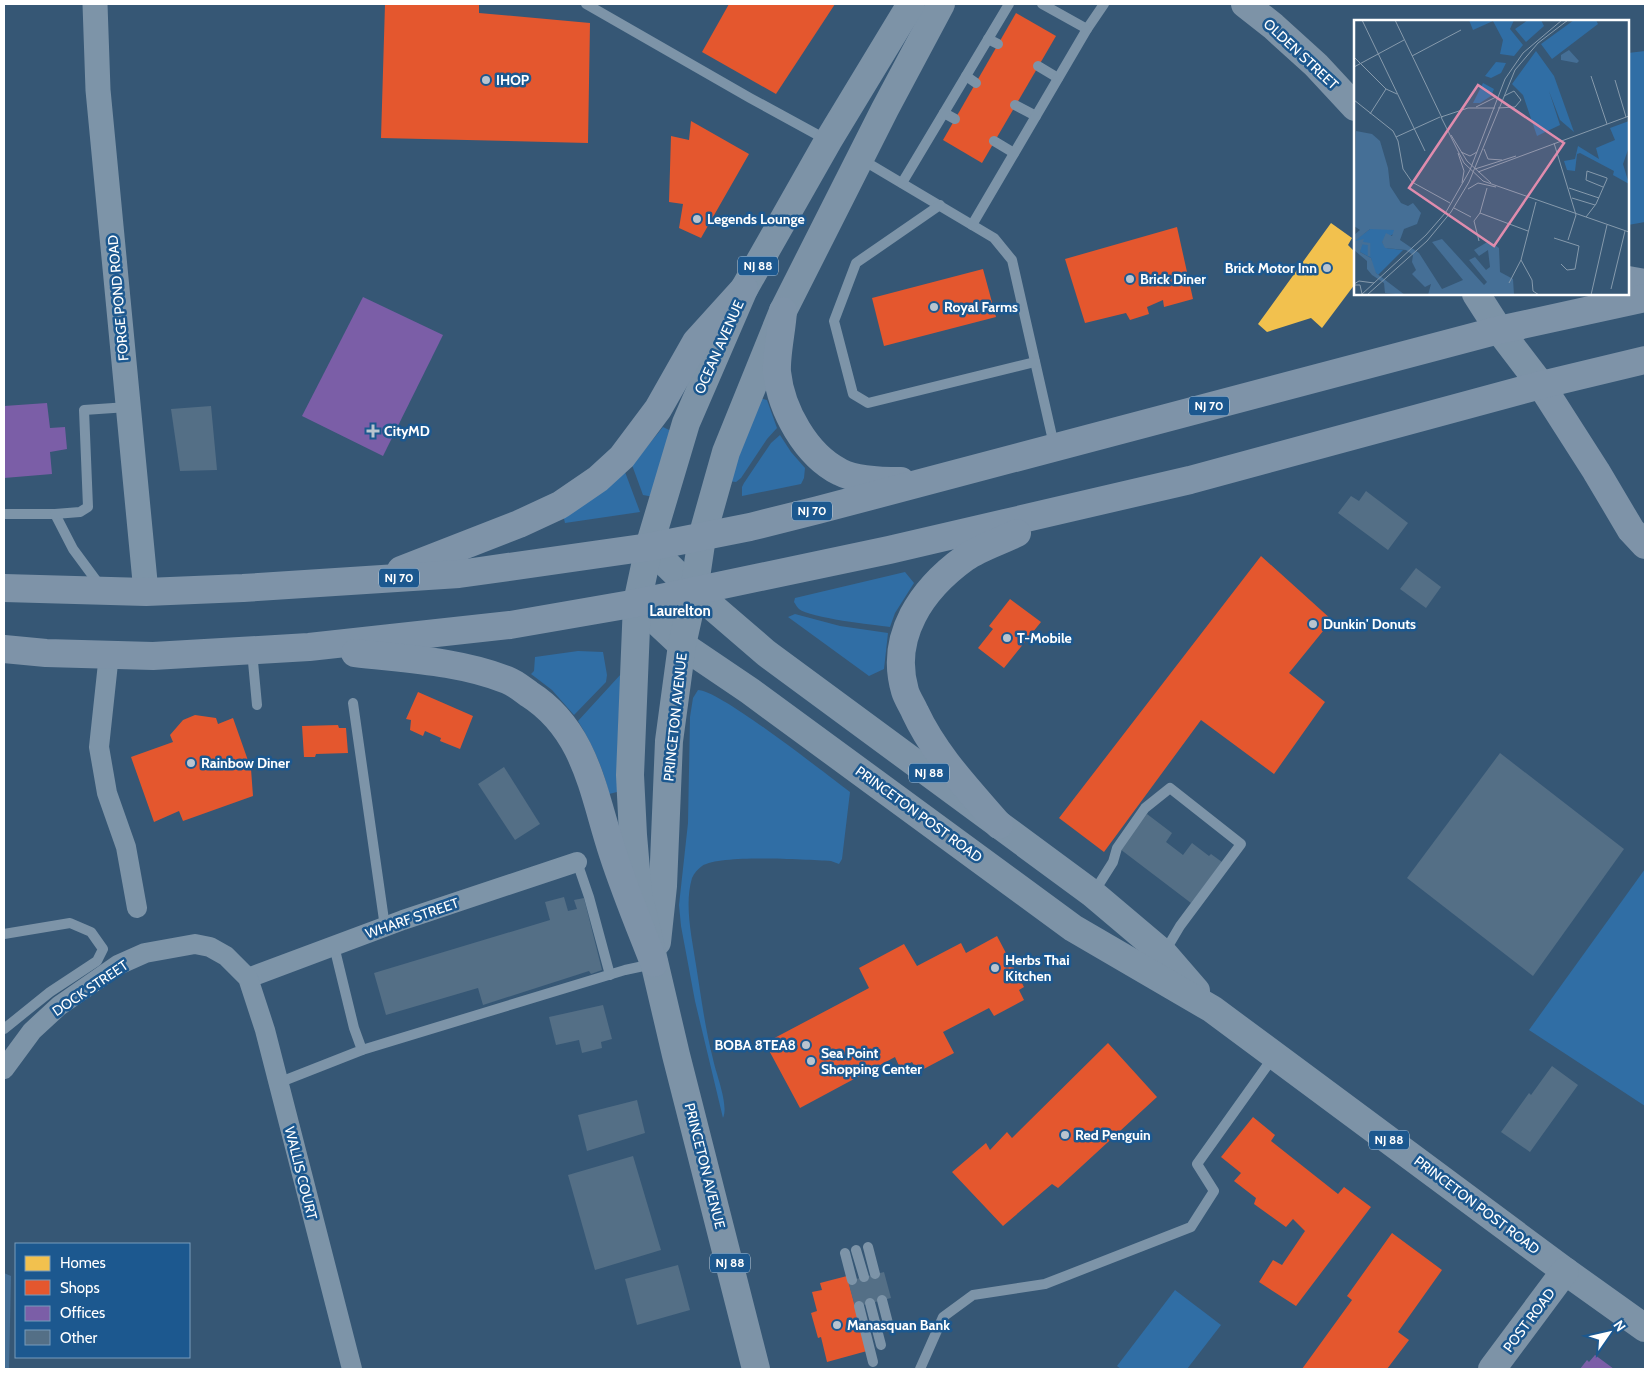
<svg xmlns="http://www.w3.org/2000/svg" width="1649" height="1373" font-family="Cabin,sans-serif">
<rect width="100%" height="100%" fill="#365775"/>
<g fill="#306ea5">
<path d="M1645,51V222L1628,225V53Z"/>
<path d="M755,397L767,400L777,428L767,439L741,478L736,482L728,481Z"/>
<path d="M663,427L671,431L654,497L643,495L632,465Z"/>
<path d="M780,435L791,452L805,468L804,478L801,484L742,496V487L744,483L771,443Z"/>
<path d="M625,472L640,512L565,523L563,514Z"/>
<path d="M905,572L914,583L895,613L890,627C874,625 810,618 799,609C797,607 796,605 794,602L795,598Z"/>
<path d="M795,614L840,626L888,633L884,669L869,676L788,617Z"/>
<path d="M578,651L603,652L607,675L606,682L574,715L552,690L531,674L534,671L535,657Z"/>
<path d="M621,674L618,735L617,792L609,794C603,767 592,744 578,721Z"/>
<path d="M698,690C720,690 827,775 850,792L842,859L839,864L831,861C804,860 722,854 702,866C698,869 694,873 692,878C684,905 692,938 696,965C701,996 705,1028 713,1059C716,1074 729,1105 723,1118L695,1001L681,926L679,905L688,823L690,717L693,698Z"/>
<path d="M1645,869V1106L1529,1030Z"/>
<path d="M1175,1290L1221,1325L1187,1369H1121L1117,1366Z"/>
</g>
<path fill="#456f96" d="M4,1273L11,1276L9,1369H4Z"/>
<path fill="#f2c14e" d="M1331,223L1352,238L1348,245L1355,252V284L1322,328L1311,318L1267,332L1258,324Z"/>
<g fill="#e4572e">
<path d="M385,4H479V13L590,23L588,143L381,138Z"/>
<path d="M729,4H835L776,94L702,52Z"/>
<path d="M1016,13L1056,36L982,163L943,140Z"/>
<path d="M691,121L749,154L701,238L679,228L683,204L669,202L671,136L689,140Z"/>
<path d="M1177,227L1193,299L1164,307L1163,300L1147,307L1149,314L1130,320L1126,313L1085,323L1065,259Z"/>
<path d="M983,269L996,317L884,346L872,298Z"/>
<path d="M1261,556L1332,620L1289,673L1325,702L1274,774L1201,720L1104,852L1059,818Z"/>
<path d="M1010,599L1041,622L1004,668L978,648L993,629L989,626Z"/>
<path d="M418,692L473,716L460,749L440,741L441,738L425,731L423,736L410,730L411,720L406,719Z"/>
<path d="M195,715L216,718L218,724L233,718L251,769L253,796L183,821L179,811L154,822L131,757L173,742L170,735L183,720Z"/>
<path d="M338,725L339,728H346L348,753L316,754L315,757H304L302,726Z"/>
<path d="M997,936L1024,987L1019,990L1024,1000L994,1016L989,1008L943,1032L954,1053L918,1072L912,1062L900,1068L895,1057L800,1108L765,1043L869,988L859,968L904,944L917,966L961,943L966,953Z"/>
<path d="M1108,1043L1157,1097L1058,1188L1052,1184L1003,1226L952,1172L986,1143L990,1150L1007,1132L1012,1138Z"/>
<path d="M1253,1117L1275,1135L1271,1141L1338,1194L1344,1187L1371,1207L1296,1306L1259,1282L1273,1260L1282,1265L1305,1231L1293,1219L1286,1227L1254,1204L1256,1198L1234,1181L1241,1173L1221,1157Z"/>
<path d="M1392,1233L1442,1270L1398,1332L1409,1340L1387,1369H1302L1352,1300L1347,1296Z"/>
<path d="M847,1276L867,1351L827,1362L821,1337L818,1338L811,1313L817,1311L812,1292L822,1290L820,1283Z"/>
</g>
<g fill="#7b5ea7">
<path d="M363,297L443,335L383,456L302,416Z"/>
<path d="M47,403L50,428L65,427L67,449L50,452L52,474L4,478V406Z"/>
<path d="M1595,1355L1614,1369H1580L1587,1360L1589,1362Z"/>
</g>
<g fill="#546f86">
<path d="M211,406L217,470L180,471L171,409Z"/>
<path d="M1366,491L1408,523L1388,550L1338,513L1351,496L1359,501Z"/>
<path d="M1416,568L1441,587L1426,608L1400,589Z"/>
<path d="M1500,753L1624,849L1533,976L1407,878Z"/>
<path d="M504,767L540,824L515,840L478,784Z"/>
<path d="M1147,814L1172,833L1166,842L1183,855L1192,843L1209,856L1211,854L1222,862L1191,903L1120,849Z"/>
<path d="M564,897L568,911L577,909L574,900L584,898L602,970L591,974L589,971L483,1005L478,988L386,1015L374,973L550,920L545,902Z"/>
<path d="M603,1005L612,1039L601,1042L602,1048L582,1053L579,1040L556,1045L549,1017Z"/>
<path d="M1552,1066L1578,1085L1530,1152L1501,1132L1529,1093L1531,1095Z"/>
<path d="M637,1100L645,1133L587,1151L578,1115Z"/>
<path d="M633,1156L661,1250L595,1270L568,1175Z"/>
<path d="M678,1265L690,1310L637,1325L625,1279Z"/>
<path d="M884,1272L891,1298L855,1307L848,1281Z"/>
</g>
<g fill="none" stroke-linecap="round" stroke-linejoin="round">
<g stroke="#7d94a8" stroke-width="10">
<path d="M586,4L750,98L827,140"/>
<path d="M1042,4L1087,29L1104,4"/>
<path d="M988,39L998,44"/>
<path d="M1038,66L1058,78"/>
<path d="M966,76L976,83"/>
<path d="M1015,105L1036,116"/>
<path d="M944,113L955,119"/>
<path d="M994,141L1014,153"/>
<path d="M861,159L994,238L1012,260L1054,445"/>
<path d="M902,183L1009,4"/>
<path d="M940,205L856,263L834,321L853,394L868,403L1035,362"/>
<path d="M972,225L1087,29"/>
<path d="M4,514H55L73,549L101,587"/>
<path d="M55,514L80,512L88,507L84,410L128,407"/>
<path d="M252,651L257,705"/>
<path d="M353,703L385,927"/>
<path d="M577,862L589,897L610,975"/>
<path d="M1094,892L1113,862L1117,848L1145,808L1170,788L1241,844L1180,926L1164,953"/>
<path d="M4,934L70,923L91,932L103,949L97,961L50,992L4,1029"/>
<path d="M362,1050L625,970L653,964"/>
<path d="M278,1083L362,1050L354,1028L334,946"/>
<path d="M868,1247L875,1274"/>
<path d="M856,1250L864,1277"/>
<path d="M845,1253L852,1280"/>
<path d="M882,1300L889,1327"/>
<path d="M870,1303L881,1345"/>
<path d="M859,1306L873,1362"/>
<path d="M920,1369L943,1317L973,1295L1045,1284L1191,1227L1214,1191L1197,1164L1274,1056"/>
</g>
<g stroke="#7d94a8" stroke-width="20">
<path d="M109,654L99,747L107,793L126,847L137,908"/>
<path d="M248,978L403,920L577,862"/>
<path d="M4,1069L32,1031L59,1006L118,965L145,953L195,944L210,947L226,956L248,978L265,1030L352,1369"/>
</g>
<path stroke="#7d94a8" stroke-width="25" d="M95,4L98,90L146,592"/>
<g stroke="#7d93a7" stroke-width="28">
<path d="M1245,4L1273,26L1316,65L1355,107"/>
<path d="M1476,294L1499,330L1541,385"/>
<path d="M649,547L694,591L766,653L1093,894L1164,954L1196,991"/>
<path d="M637,603L682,645L750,691L1073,928L1212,1009L1565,1271L1645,1328"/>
<path d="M657,942L663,886L669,741L682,645L694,591L702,537L726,452L783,311L885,109L941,4"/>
<path d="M756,1369L676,1055L638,893L633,835L630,775L637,603L649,547L686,423L744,289L828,141L911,4"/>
<path d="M1492,1369L1565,1271"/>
</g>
<g stroke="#7e93a8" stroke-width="28">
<path d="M1628,280L1645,283"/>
<path d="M783,311C782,329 776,355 777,372C781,410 806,455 840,472C855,480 885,481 901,481"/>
<path d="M1541,385L1596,471L1631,530L1645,545"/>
<path d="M401,570L519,524L560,505L598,479L622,457L658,409L696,342L744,289"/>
<path d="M4,588L146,592L243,588L459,574L649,547L750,527L818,510L1499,330L1645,298"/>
<path d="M4,649L46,653L153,656L309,647L510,625L637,603L889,550L1190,480L1541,385L1645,360"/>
<path d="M355,653C405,659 459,661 507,680C515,683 522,689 529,694C587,731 593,794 613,854C625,891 640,927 654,963"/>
<path d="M999,825C968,789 935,755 915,712C912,705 907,698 905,691C889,636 922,589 965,558C979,548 1001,541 1017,533"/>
</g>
</g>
<g fill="#b9c4cf" stroke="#1c588f" stroke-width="2">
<circle cx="486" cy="80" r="5"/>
<circle cx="697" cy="219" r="5"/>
<circle cx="1327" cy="268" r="5"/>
<circle cx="1130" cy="279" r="5"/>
<circle cx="934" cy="307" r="5"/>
<path d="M370.5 423.5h5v5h5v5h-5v5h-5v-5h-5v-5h5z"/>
<circle cx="1313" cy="624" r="5"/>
<circle cx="1007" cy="638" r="5"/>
<circle cx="191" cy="763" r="5"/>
<circle cx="995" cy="968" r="5"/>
<circle cx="806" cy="1045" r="5"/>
<circle cx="811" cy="1061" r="5"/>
<circle cx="1065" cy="1135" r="5"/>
<circle cx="837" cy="1325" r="5"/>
</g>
<g text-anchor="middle" stroke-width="5" stroke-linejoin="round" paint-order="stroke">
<g fill="#1c588f" stroke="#bbcddd" stroke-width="1">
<rect x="738" y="256.5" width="40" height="19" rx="4"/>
<rect x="1189" y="396.5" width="40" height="19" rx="4"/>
<rect x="792" y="501.5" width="40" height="19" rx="4"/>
<rect x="379" y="568.5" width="40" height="19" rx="4"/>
<rect x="909" y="763.5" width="40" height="19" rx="4"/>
<rect x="1369" y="1130.5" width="40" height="19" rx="4"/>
<rect x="710" y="1253.5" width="40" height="19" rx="4"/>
</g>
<g font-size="12" font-weight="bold" fill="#fff">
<text x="758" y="270">NJ 88</text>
<text x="1209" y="410">NJ 70</text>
<text x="812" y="515">NJ 70</text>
<text x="399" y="582">NJ 70</text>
<text x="929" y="777">NJ 88</text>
<text x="1389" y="1144">NJ 88</text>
<text x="730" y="1267">NJ 88</text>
</g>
<g font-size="14" fill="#fff" stroke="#1c588f">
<text transform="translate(1301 54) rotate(43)" y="5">OLDEN STREET</text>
<text transform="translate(118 298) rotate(-95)" y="5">FORGE POND ROAD</text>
<text transform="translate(719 347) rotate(-66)" y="5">OCEAN AVENUE</text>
<text transform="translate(675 717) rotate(-84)" y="5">PRINCETON AVENUE</text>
<text transform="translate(919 814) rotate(36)" y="5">PRINCETON POST ROAD</text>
<text transform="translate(412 918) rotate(-19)" y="5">WHARF STREET</text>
<text transform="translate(90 988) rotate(-34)" y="5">DOCK STREET</text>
<text transform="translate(705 1166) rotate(76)" y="5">PRINCETON AVENUE</text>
<text transform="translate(301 1173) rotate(76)" y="5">WALLIS COURT</text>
<text transform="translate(1477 1205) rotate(37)" y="5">PRINCETON POST ROAD</text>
<text transform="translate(1529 1320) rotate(-53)" y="5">POST ROAD</text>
</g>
<g font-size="14" font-weight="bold" fill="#fff" stroke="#1c588f" text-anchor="start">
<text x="496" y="85">IHOP</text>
<text x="707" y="224">Legends Lounge</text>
<text x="1317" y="273" text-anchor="end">Brick Motor Inn</text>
<text x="1140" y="284">Brick Diner</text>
<text x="944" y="312">Royal Farms</text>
<text x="384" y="436">CityMD</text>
<text x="1323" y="629">Dunkin' Donuts</text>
<text x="1017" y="643">T-Mobile</text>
<text x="201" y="768">Rainbow Diner</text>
<text x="1005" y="965">Herbs Thai<tspan x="1005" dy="16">Kitchen</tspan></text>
<text x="796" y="1050" text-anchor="end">BOBA 8TEA8</text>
<text x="821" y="1058">Sea Point<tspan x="821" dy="16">Shopping Center</tspan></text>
<text x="1075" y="1140">Red Penguin</text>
<text x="847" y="1330">Manasquan Bank</text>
</g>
<g font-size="15" font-weight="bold" fill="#fff" stroke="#1c588f">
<text x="680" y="616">Laurelton</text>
</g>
</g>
<g transform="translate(1354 20)">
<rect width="275" height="275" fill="#365775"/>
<path d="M115,0H160L156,9L169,25L160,36L146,34L149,20L139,1L119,10ZM174,0H187L190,6L172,22L161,9ZM220,0H242L244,4L198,39L187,24ZM182,31L200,56L220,112L206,100L195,71L206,105L183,116L169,75L158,64ZM142,42L152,43L147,53L137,58L131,56ZM129,63L140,69L137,76L126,83H119ZM275,101V127L269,144L275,164L259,155L260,151L226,133L223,134L221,151L213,150L210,141L221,139L224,126L245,139L242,128L261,120L256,108ZM16,209H40L42,212L28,222L32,228L49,230L24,255L19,250L17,238L6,232L7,222L0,221Z" fill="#306ea5"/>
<path d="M215,30L225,41L223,43L207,40V35ZM2,111L18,114L26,121L34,148L36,166L47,183L54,186L59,183L67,193L63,204L50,209L46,220L65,233L88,269L109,260L78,222L88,219L130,265L133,262L115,240L121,237L132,250L136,247L134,230L125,236L120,230L135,221L145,228L146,252L159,259L160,275H74L77,264L71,267L58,254L62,250L58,242L59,235L52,230L31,228L28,222L32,213L38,216L40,210L16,209L1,221L10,219L6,232L17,238L22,253L51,275L31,273L30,263L18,255L13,249V241L0,230V215L6,210L0,206Z" fill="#456f96"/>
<path fill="none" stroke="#456f96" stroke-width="2.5" d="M8,223L15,224V236"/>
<path fill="none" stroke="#869aac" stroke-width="1" d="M8,0L71,131M41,0L88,98M58,36L107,10M0,37L32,69L43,74M0,47L50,20M237,56L253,104M261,60L272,97M0,80L39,111L44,121L49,149L58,162L96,183M122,87L142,77M144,88L161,87L167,80L160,71L150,76M16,94L32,69M87,97L110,143L129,161L275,212M87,97L114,88H141M97,115L113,141L137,163M42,117L86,97M200,123L222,195M130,129L134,139L148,140M107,132L116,136L123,132M104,133L110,151L108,163M121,149L162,136M124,152L275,96M215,168L245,178M114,169L124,163L142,167M218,178L241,185M182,182L167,240L178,260L179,271L185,275M100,188L117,197M126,193L174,211M126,193L133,168M232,197L242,184L253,159V158L233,151L232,160L249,167M200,218L225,226L221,249L213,250L207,244M214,220L222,195M125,221L120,201L126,193M155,263L167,240M0,264L5,261L20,263M0,265H6L8,274M257,269L271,211M7,275L72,215L92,192L116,150L151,59L169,33L208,0M13,275L73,221L97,192L115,162L161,50L184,23L214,0M237,275L253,205"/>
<path fill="#e08cad" fill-opacity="0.15" stroke="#e08cad" stroke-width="2.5" d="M124,65L210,123L140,226L55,168Z"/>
<rect width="275" height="275" fill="none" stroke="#fff" stroke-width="2.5"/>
</g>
<rect width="1649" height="1373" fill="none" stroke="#ffffff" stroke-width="10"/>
<rect x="15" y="1243" width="175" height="115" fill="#1c588f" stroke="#779bbc"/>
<rect x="25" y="1256" width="25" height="15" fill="#f2c14e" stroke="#779bbc"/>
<text x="60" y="1268" font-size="15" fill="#ffffff">Homes</text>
<rect x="25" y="1280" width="25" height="15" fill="#e4572e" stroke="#779bbc"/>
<text x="60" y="1293" font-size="15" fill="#ffffff">Shops</text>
<rect x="25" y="1306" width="25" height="15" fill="#7b5ea7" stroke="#779bbc"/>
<text x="60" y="1318" font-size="15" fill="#ffffff">Offices</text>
<rect x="25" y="1330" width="25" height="15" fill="#546f86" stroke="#779bbc"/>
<text x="60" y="1343" font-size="15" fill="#ffffff">Other</text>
<g transform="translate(1609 1333) rotate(56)" stroke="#1c588f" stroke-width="4" paint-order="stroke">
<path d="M0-4L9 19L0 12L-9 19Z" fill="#ffffff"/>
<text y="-8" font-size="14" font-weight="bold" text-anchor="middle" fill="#ffffff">N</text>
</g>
</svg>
